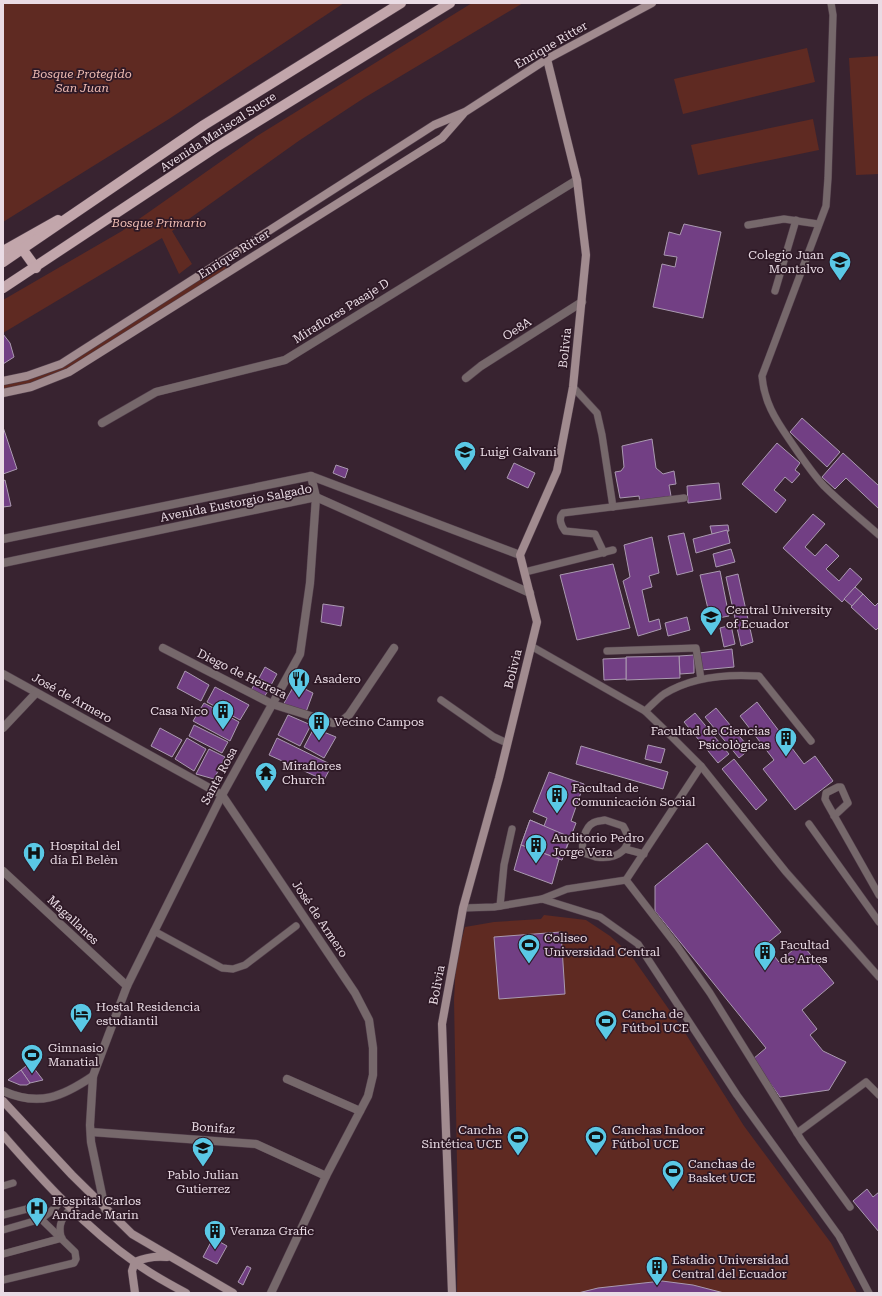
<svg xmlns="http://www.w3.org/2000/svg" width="882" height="1296" font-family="'Roboto Serif',serif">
<rect width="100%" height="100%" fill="#382330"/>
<g fill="#5f2a22">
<path d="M3,3H344L169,119L3,222Z"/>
<path d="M472,3H523L364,98L300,140L172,231L192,264L179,274L162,238L3,333V300L122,231L257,136Z"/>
<path d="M807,48L815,82L683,114L674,79Z"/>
<path d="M879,56V174L856,175L849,58Z"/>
<path d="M813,119L819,150L698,175L691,145Z"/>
<path d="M222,258L228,270L68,370L28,385L3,390V383L62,366Z"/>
<path d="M544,915L586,920L610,936L630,954L682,1028L744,1126L831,1243L857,1293H457L458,1217L454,1000L456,961L465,927L494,922L541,919Z"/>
</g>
<g fill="#723f84" stroke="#aa99b0">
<path d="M684,224L721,232L703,318L653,307L662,264L675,267L677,257L664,255L669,232L680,235Z"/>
<path d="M3,334L10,343L14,357L3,364Z"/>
<path d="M802,418L840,452L827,467L790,432Z"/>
<path d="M3,427L17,469L3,474Z"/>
<path d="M652,439L656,468L663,474L674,471L676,484L669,485L671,496L640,503L639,496L620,498L615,472L621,471L624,467L622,446Z"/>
<path d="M777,443L800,463L795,470L800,474L792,483L785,477L774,490L786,500L776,513L742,484Z"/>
<path d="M843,453L879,486V509L846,478L835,489L822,477Z"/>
<path d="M514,463L535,473L528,488L507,478Z"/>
<path d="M336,465L348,469L345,478L333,473Z"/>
<path d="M5,480L11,506L3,507V481Z"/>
<path d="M719,483L721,499L688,503L687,486Z"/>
<path d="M813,514L825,524L805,547L815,556L826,544L839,556L826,569L839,581L850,568L862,579L842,602L783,548Z"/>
<path d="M728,525L729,531L712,534L710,526Z"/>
<path d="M727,530L730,543L696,553L693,539Z"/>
<path d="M684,533L693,571L677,575L668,536Z"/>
<path d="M652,537L659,573L649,576L652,587L642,590L649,622L659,619L661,629L638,636L623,581L630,577L624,545Z"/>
<path d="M731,549L735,562L716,567L713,554Z"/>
<path d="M613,564L630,628L577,640L560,575Z"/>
<path d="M720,571L729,616L713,619L712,612L709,613L700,575Z"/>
<path d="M738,574L753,642L741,646L726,577Z"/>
<path d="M855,587L863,594L852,606L844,599Z"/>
<path d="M863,594L875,606L879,602V627L876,630L851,607Z"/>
<path d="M323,604L344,607L341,626L321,622Z"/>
<path d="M687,617L690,630L668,636L665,623Z"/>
<path d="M731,625L735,644L724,647L720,628Z"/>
<path d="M732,649L734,667L701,670L699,653Z"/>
<path d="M694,655V673L680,674L679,656Z"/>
<path d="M679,656L680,678L626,680V657Z"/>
<path d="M626,658V679L604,680L603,659Z"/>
<path d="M265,667L277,674L271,685L259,678Z"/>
<path d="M185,671L209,685L201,701L177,688Z"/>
<path d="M257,680L270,688L264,697L251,690Z"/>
<path d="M295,684L313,693L306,712L283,705Z"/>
<path d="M215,687L249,705L240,720L207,702Z"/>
<path d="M757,702L804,764L815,756L833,781L795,810L763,769L774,760L740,716Z"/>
<path d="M204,703L239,722L230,741L193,721Z"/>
<path d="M716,708L750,749L739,758L705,717Z"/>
<path d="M695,713L729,754L718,763L684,722Z"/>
<path d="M288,715L311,725L300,746L278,735Z"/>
<path d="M194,725L228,742L222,753L189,736Z"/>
<path d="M160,728L182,740L172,757L151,746Z"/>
<path d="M314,728L336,737L324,758L304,747Z"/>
<path d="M187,738L206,749L194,771L175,759Z"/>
<path d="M277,738L332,765L324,780L269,755Z"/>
<path d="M648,745L665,749L661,763L645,759Z"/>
<path d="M581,746L668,772L663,789L576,764Z"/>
<path d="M209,749L225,757L214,779L196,774Z"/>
<path d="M734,759L767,800L756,810L722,769Z"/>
<path d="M549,772L584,784L571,821L576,823L562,860L521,845L530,820L544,826L547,818L533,812Z"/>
<path d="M530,820L570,837L562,860L521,845Z"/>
<path d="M707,843L781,932L765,945L779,962L801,943L834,983L802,1010L817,1029L810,1035L823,1051L846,1062L829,1090L780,1097L753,1059L766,1048L655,911V886Z"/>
<path d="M521,845L559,859L552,884L514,870Z"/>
<path d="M561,932L565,994L499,999L494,937Z"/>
<path d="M30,1063L43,1080L30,1083L21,1070Z"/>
<path d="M21,1070L30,1083L27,1085H20L8,1080Z"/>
<path d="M867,1189L873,1197L879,1192V1232L853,1201Z"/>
<path d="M213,1238L227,1246L217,1264L203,1257Z"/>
<path d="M247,1266L251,1268L243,1285L238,1282Z"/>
<path d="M662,1281L693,1285L724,1293H578L598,1288Z"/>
</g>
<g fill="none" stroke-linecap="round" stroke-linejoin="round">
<g stroke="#54404d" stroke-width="8">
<g id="lane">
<path d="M831,3L833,15L828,178L826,206L762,376C764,401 775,419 789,439C800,455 811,472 824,486C841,503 861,519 879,535"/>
<path d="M748,225L784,219L818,224"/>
<path d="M775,291L796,220"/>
<path d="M573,387L597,413L602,435L613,507"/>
<path d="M604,553L595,534L565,531C561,526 558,518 563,513L684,498"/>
<path d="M525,572L613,550"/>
<path d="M531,646L645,711L671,736L701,766L786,872L879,977"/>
<path d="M607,651L696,648L701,679"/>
<path d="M441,700L494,737L507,743"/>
<path d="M645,711C651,706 657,699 664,694C691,677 728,674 759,676L811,741"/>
<path d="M834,816L848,803L841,787H838L826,793L825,799L827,803L879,895"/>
<path d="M605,820L623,826C637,848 617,860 596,857C592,856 588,854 584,853C580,845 585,827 593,823C596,821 601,821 605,820Z"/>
<path d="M809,824L879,922"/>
<path d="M625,849L644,854"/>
<path d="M626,880L677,946L710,993L802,1141L850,1207"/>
<path d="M542,899L567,889L626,880L701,766"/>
<path d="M500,906L504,865L512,829"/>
<path d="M463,908L494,907L542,899L600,917L638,944L737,1095L839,1236L869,1293"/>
<path d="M154,931L222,968L233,969L245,965L296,926"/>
<path d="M797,1133L866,1082L879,1095"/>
<path d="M3,1186L13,1183"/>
<path d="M3,1215L27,1209L41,1219L55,1208L62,1199"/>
<path d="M3,1230L41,1219L75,1252L76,1259L74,1263L3,1280"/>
<path d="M61,1237C58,1224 62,1218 71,1208"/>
<path d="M3,1254L62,1238"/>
</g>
</g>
<g stroke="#54404d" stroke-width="9">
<g id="street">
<path d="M466,378L481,366L582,302"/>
<path d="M102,423L156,392L285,360L577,180"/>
<path d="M3,539L311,476L520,555"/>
<path d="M3,563L316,497L530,593"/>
<path d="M163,648L272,704L333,723L341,722L349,715L394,648"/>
<path d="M3,674L222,795L355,993L369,1020L373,1048V1075L368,1096L326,1176L271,1293"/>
<path d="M3,728L36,693"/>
<path d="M3,871L127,986"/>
<path d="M287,1079L360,1111"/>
<path d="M3,1091C39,1107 62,1097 93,1076"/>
<path d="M91,1132L256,1144L326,1176"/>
<path d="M105,1209L91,1142L90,1125L93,1076L127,986L222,795L300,654L310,583L316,497L311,476"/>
</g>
</g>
<g stroke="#54404d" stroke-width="9">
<g id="secondary">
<path d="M3,381L27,376L61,364L434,125L465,112L547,59L652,3"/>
<path d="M3,393L31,387L69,372L442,138L463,114"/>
<path d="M3,1101L72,1175L132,1234L233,1293"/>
<path d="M3,1135C43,1181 86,1228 136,1263C152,1275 169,1284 186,1293"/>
<path d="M135,1293L132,1271L135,1262C146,1257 155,1256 167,1257"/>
<path d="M452,1293L442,1024L463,908L499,778L537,622L520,555L557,471L573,387L586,255L577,180L547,59"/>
</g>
</g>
<g stroke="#54404d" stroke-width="11">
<g id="primary">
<path d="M23,250L36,268"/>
<path d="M3,251L58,220"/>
<path d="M3,262L204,125L401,3"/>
<path d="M3,288L216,147L450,3"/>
</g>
</g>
<use href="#lane" stroke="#76686b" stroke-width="7"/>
<use href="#street" stroke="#76686b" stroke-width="8"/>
<use href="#secondary" stroke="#a18b8f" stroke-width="8"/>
<use href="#primary" stroke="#c2a6ab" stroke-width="10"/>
</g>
<defs>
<g id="school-pin" transform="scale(1.15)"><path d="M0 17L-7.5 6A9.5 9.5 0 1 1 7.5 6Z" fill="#5ac8e5" stroke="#2e1926"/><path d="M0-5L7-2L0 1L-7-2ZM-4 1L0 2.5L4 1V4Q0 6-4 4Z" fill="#111"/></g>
<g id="university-pin" transform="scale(1.15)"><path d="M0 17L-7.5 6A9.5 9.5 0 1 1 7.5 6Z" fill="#5ac8e5" stroke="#2e1926"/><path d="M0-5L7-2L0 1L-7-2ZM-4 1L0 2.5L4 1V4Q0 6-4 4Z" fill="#111"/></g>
<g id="restaurant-pin" transform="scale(1.15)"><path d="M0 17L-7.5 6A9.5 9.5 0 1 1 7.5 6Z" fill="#5ac8e5" stroke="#2e1926"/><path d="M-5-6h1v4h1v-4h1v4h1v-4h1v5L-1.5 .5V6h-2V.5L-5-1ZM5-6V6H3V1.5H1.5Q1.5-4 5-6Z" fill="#111"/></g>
<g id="building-pin" transform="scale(1.15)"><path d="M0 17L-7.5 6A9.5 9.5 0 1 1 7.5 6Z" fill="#5ac8e5" stroke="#2e1926"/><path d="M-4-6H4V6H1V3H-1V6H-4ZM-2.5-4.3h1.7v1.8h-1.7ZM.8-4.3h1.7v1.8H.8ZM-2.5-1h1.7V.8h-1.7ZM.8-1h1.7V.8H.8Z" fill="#111"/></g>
<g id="temple-pin" transform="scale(1.15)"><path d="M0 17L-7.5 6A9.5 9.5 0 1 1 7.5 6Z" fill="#5ac8e5" stroke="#2e1926"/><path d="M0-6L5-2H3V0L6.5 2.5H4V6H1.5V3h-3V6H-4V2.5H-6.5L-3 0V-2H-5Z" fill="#111"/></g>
<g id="hospital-pin" transform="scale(1.15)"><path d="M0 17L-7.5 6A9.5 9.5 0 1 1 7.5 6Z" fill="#5ac8e5" stroke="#2e1926"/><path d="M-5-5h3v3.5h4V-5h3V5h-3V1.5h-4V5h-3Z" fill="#111"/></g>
<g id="stadium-pin" transform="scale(1.15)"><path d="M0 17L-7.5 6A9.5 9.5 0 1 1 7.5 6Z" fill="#5ac8e5" stroke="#2e1926"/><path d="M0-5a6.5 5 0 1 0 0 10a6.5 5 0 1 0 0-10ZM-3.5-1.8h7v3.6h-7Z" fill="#111"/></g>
<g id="hotel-pin" transform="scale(1.15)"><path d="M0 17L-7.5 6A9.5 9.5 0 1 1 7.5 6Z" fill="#5ac8e5" stroke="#2e1926"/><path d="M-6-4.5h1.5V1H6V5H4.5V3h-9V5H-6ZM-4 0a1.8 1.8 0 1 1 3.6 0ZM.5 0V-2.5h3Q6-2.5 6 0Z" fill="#111"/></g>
</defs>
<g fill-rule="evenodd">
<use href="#school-pin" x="840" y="262"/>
<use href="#school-pin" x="465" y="452"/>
<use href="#university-pin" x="711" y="617"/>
<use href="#restaurant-pin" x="299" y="679"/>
<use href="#building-pin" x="223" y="711"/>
<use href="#building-pin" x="319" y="722"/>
<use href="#building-pin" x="786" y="738"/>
<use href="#temple-pin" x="266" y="773"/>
<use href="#building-pin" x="557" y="795"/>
<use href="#building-pin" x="536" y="845"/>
<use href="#hospital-pin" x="34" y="853"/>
<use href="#stadium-pin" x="529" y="945"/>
<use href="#building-pin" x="765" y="952"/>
<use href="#hotel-pin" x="81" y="1014"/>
<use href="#stadium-pin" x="606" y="1021"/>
<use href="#stadium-pin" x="32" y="1055"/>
<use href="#stadium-pin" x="518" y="1137"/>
<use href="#stadium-pin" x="596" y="1137"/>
<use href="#school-pin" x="203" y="1148"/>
<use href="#stadium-pin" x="673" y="1171"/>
<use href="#hospital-pin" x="37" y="1208"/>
<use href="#building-pin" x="215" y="1231"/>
<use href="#building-pin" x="657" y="1267"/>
</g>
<g text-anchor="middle" stroke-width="3.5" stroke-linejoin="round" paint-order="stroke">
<g font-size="12" fill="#e9dbe4" stroke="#2e1926">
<text transform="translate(551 45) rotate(-30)" y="4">Enrique Ritter</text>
<text transform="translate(218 132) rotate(-33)" y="4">Avenida Mariscal Sucre</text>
<text transform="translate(234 254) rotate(-32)" y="4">Enrique Ritter</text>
<text transform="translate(341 311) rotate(-32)" y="4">Miraflores Pasaje D</text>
<text transform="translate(517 329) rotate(-33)" y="4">Oe8A</text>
<text transform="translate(565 348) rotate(-84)" y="4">Bolivia</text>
<text transform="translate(236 503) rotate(-11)" y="4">Avenida Eustorgio Salgado</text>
<text transform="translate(513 669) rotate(-76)" y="4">Bolivia</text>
<text transform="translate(242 674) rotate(26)" y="4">Diego de Herrera</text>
<text transform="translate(72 698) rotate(29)" y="4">José de Armero</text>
<text transform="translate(219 776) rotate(-62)" y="4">Santa Rosa</text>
<text transform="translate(320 919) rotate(56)" y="4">José de Armero</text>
<text transform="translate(73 920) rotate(43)" y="4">Magallanes</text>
<text transform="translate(437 985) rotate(-79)" y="4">Bolivia</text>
<text transform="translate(213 1128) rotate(4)" y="4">Bonifaz</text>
</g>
<g font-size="12" font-style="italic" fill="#eebbb2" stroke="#2e1926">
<text x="82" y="78">Bosque Protegido<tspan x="82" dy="14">San Juan</tspan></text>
<text x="159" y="227">Bosque Primario</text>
</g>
<g font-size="12" fill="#e9dbe4" stroke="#2e1926" text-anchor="start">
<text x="824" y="259" text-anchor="end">Colegio Juan<tspan x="824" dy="14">Montalvo</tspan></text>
<text x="480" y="456">Luigi Galvani</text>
<text x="726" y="614">Central University<tspan x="726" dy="14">of Ecuador</tspan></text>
<text x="314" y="683">Asadero</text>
<text x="208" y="715" text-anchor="end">Casa Nico</text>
<text x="334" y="726">Vecino Campos</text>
<text x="770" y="735" text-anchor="end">Facultad de Ciencias<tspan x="770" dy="14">Psicològicas</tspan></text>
<text x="282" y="770">Miraflores<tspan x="282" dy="14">Church</tspan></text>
<text x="572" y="792">Facultad de<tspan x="572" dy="14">Comunicación Social</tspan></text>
<text x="552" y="842">Auditorio Pedro<tspan x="552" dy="14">Jorge Vera</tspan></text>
<text x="50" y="850">Hospital del<tspan x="50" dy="14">día El Belėn</tspan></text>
<text x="544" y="942">Coliseo<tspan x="544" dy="14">Universidad Central</tspan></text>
<text x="780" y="949">Facultad<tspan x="780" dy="14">de Artes</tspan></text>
<text x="96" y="1011">Hostal Residencia<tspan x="96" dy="14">estudiantil</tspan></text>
<text x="622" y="1018">Cancha de<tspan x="622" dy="14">Fútbol UCE</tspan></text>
<text x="48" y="1052">Gimnasio<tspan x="48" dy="14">Manatial</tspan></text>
<text x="502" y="1134" text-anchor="end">Cancha<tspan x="502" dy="14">Sintética UCE</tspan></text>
<text x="612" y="1134">Canchas Indoor<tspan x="612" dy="14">Fútbol UCE</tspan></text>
<text x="688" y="1168">Canchas de<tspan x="688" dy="14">Basket UCE</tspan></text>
<text x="203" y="1179" text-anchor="middle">Pablo Julian<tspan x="203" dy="14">Gutierrez</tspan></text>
<text x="52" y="1205">Hospital Carlos<tspan x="52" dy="14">Andrade Marin</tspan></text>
<text x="230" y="1235">Veranza Grafic</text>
<text x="672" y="1264">Estadio Universidad<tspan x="672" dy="14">Central del Ecuador</tspan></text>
</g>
</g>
<rect width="882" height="1296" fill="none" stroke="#e9dbe4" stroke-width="8"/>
</svg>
